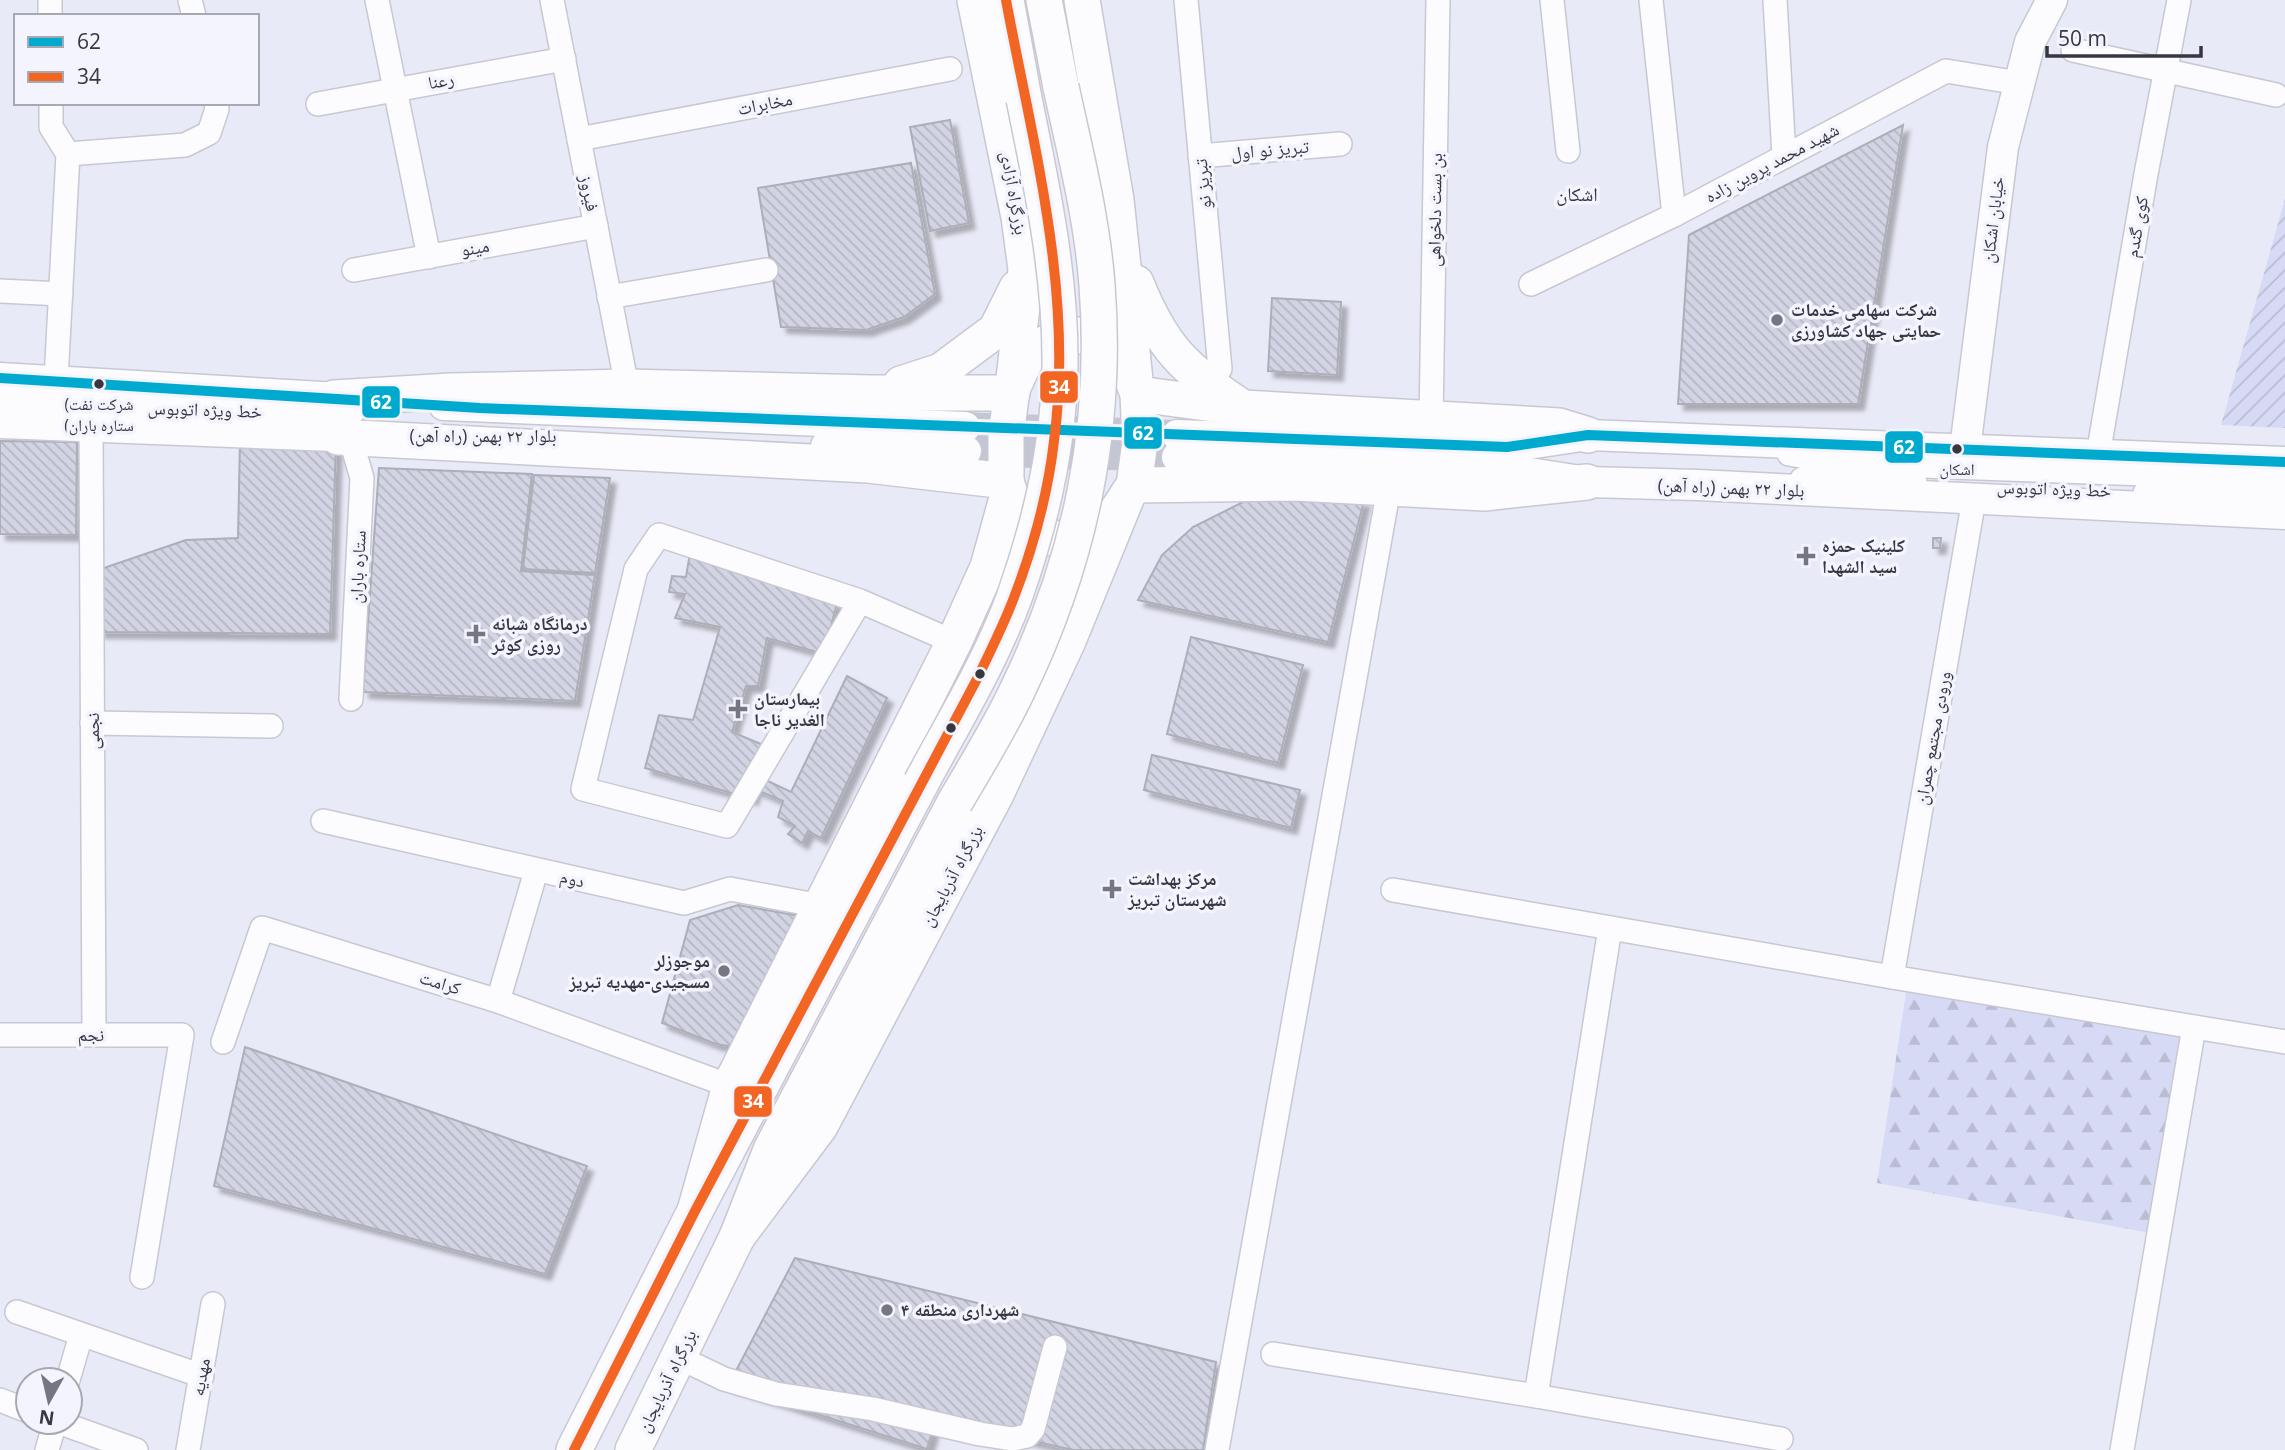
<svg xmlns="http://www.w3.org/2000/svg" width="2285" height="1450" font-family="'Open Sans','Noto Naskh Arabic',sans-serif">
<defs>
<pattern id="forest-firs" width="22" height="20" patternUnits="userSpaceOnUse" patternTransform="scale(1.75)"><rect width="22" height="20" fill="#d7daf4"/><path d="M5 1l3.5 6h-7zM16 11l3.5 6h-7z" fill="#b9bcd2"/></pattern>
<pattern id="garden-furrows" width="10" height="10" patternUnits="userSpaceOnUse" patternTransform="scale(1.75)"><rect width="10" height="10" fill="#d7daf4"/><path d="M-1 1l2-2M0 10L10 0M9 11l2-2" fill="none" stroke="#b9bcd2"/></pattern>
<pattern id="building-back-hatch" width="6" height="6" patternUnits="userSpaceOnUse" patternTransform="scale(1.75)"><rect width="6" height="6" fill="#d2d3e3"/><path d="M-1 5l2 2M0 0l6 6M5-1l2 2" fill="none" stroke="#b5b6c4"/></pattern>
<filter id="shadow"><feDropShadow dx="6" dy="6" stdDeviation="2" flood-color="#0004"/></filter>
</defs>
<rect width="100%" height="100%" fill="#e9eaf7"/>
<path fill="url(#forest-firs)" d="M1908,980L2188,1026L2156,1234L1877,1183Z"/>
<path fill="url(#garden-furrows)" d="M2285,199V428L2221,425Z"/>
<g fill="url(#building-back-hatch)" stroke="#acaeb8" stroke-width="2" filter="url(#shadow)">
<path d="M950,120L969,223L930,231L910,127Z"/>
<path d="M1903,125L1858,404H1678L1689,235Z"/>
<path d="M911,163L935,294L904,317L866,330L781,327L758,188Z"/>
<path d="M1272,298L1341,302L1337,375L1268,371Z"/>
<path d="M240,440L336,442L330,634L99,632L98,570L186,540L238,538Z"/>
<path d="M0,441L77,442L76,535L0,534Z"/>
<path d="M379,468L532,474L521,571L595,575L575,701L363,692Z"/>
<path d="M534,475L610,478L595,573L523,569Z"/>
<path d="M1247,500L1364,501L1328,642L1138,600L1162,555L1193,527Z"/>
<path d="M1933,538H1941L1940,548H1933Z"/>
<path d="M690,553L837,603L824,654L767,638L758,686H746L732,732L763,745L759,777L791,792L847,676L887,698L821,838L808,831L802,843L788,834L795,826L778,817L783,801L755,789L752,799L645,768L659,715L693,720L720,627L675,618L685,594L669,592L672,576L686,577Z"/>
<path d="M1191,637L1303,665L1278,763L1167,734Z"/>
<path d="M1152,755L1300,790L1291,828L1144,790Z"/>
<path d="M738,905L800,916L735,1045L728,1046L716,1044L662,1023L690,920Z"/>
<path d="M245,1047L587,1166L545,1274L214,1186Z"/>
<path d="M795,1258L1216,1362L1203,1450H1073L936,1419L927,1449L728,1386Z"/>
</g>
<g fill="none" stroke-linecap="round" stroke-linejoin="round">
<g stroke="#c5c6d3" stroke-width="30" stroke-dasharray="30 15" stroke-linecap="butt">
<path d="M965,427L1177,435"/>
<path d="M966,451L1177,457"/>
</g>
<g stroke="#c7c8d2" stroke-width="26">
<g id="minor">
<path d="M50,0V16"/>
<path d="M190,0L194,16"/>
<path d="M377,0L429,257"/>
<path d="M552,0L627,387"/>
<path d="M1186,0L1220,369"/>
<path d="M1552,0L1568,151"/>
<path d="M1651,0L1674,215"/>
<path d="M1775,0L1784,156"/>
<path d="M2073,50L2276,95"/>
<path d="M51,103V127L68,154L56,380"/>
<path d="M318,104L564,59"/>
<path d="M579,139L950,69"/>
<path d="M68,154L185,145L209,133L217,109L216,103"/>
<path d="M1200,156L1340,144"/>
<path d="M354,270L596,226"/>
<path d="M1531,284L1674,215L1946,71L2019,83"/>
<path d="M0,291L61,294"/>
<path d="M609,297L766,270"/>
<path d="M0,402L285,413L354,411"/>
<path d="M1431,420L1438,0"/>
<path d="M91,427L94,1035"/>
<path d="M350,437L362,478L351,699"/>
<path d="M1789,454L1839,463L2285,479"/>
<path d="M2098,455L2146,174L2179,0"/>
<path d="M1802,479L1840,476L1915,482"/>
<path d="M2145,493L2285,498"/>
<path d="M860,601L727,826L583,789L636,569L659,535L860,601L954,642"/>
<path d="M92,723L271,726"/>
<path d="M323,821L684,903L730,889L821,906"/>
<path d="M1393,890L1892,977L2285,1042"/>
<path d="M1892,977L1974,499"/>
<path d="M498,1001L536,871"/>
<path d="M0,1035H182L142,1277"/>
<path d="M223,1042L262,928L498,1001L730,1086"/>
<path d="M17,1312L202,1376"/>
<path d="M1273,1354L1536,1396L1781,1439"/>
<path d="M678,1357L724,1379L776,1394L873,1409L980,1434L1013,1439L1027,1436L1033,1429L1055,1347"/>
<path d="M68,1380L81,1335"/>
<path d="M1536,1396L1610,928"/>
<path d="M0,1400L28,1411"/>
<path d="M58,1422L136,1450"/>
<path d="M47,1450L55,1422"/>
<path d="M188,1450L213,1304"/>
<path d="M1217,1450L1389,488"/>
<path d="M2122,1450L2194,1027"/>
</g>
</g>
<g stroke="#c7c8d2" stroke-width="33">
<g id="major">
<path d="M0,378L356,399"/>
<path d="M444,405L965,427"/>
<path d="M0,423L360,437"/>
<path d="M1177,435L1507,447L1588,435L2285,462"/>
<path d="M826,446L966,451"/>
<path d="M1965,449L2003,147L2030,42L2052,0"/>
<path d="M1177,457L1504,469L1587,482L1698,485L2285,514"/>
</g>
</g>
<g stroke="#c7c8d2" stroke-width="38">
<g id="highway">
<path d="M975,0L1019,217L1026,269L1014,379"/>
<path d="M1006,0L1024,99"/>
<path d="M1044,0L1061,87"/>
<path d="M1082,0L1116,200L1135,380"/>
<path d="M1136,283C1161,346 1184,369 1240,406"/>
<path d="M1078,335L1106,343L1125,360L1138,394L1140,442L1134,485L1111,520L1090,537L1059,540L1031,530L1015,511L1006,481V436L1012,389L1026,359L1048,342Z"/>
<path d="M901,384L941,371L996,330L1017,288"/>
<path d="M1138,394L1243,408L1559,426L1588,435"/>
<path d="M334,398L451,391L627,387L871,393H1012"/>
<path d="M338,437L868,465L1006,481"/>
<path d="M1134,485L1295,483L1484,493L1587,482"/>
<path d="M695,1211L730,1086L954,642L988,567L1009,491"/>
<path d="M737,1237L820,1126L996,794L1067,643L1128,494"/>
<path d="M574,1450L695,1211L921,783"/>
<path d="M633,1450L737,1237L771,1150L955,802"/>
</g>
</g>
<use href="#minor" stroke="#fcfcfe" stroke-width="23"/>
<use href="#major" stroke="#fcfcfe" stroke-width="30"/>
<use href="#highway" stroke="#fcfcfe" stroke-width="35"/>
<g stroke="#c7c8d2" stroke-width="38" stroke-linecap="butt">
<g id="highway-bridge">
<path d="M921,783C953,723 990,663 1014,598C1040,525 1059,444 1060,366C1061,275 1042,187 1024,99"/>
<path d="M955,802C976,766 999,729 1017,691C1080,561 1108,429 1097,285C1092,218 1075,152 1061,87"/>
</g>
</g>
<use href="#highway-bridge" stroke="#fcfcfe" stroke-width="35"/>
<g stroke="#f3f4fd" stroke-width="16">
<path id="bus-1" d="M0,378L480,408L1507,447L1588,435L2285,462"/>
</g>
<g stroke="#f3f4fd" stroke-width="16">
<path id="bus-2" d="M574,1450L695,1211L978,677C990,652 1003,626 1013,600C1032,551 1048,493 1054,441C1074,292 1033,145 1006,0"/>
</g>
<use href="#bus-1" stroke="#00a9ce" stroke-width="10"/>
<use href="#bus-2" stroke="#f26522" stroke-width="10"/>
</g>
<g fill="#757681" stroke="#f3f4fd" stroke-width="2.5">
<circle cx="1777" cy="320" r="7"/>
<path d="M1802.5 545.5h7v7h7v7h-7v7h-7v-7h-7v-7h7z"/>
<path d="M472.5 623.5h7v7h7v7h-7v7h-7v-7h-7v-7h7z"/>
<path d="M734.5 698.5h7v7h7v7h-7v7h-7v-7h-7v-7h7z"/>
<path d="M1108.5 878.5h7v7h7v7h-7v7h-7v-7h-7v-7h7z"/>
<circle cx="724" cy="971" r="7"/>
<circle cx="887" cy="1310" r="7"/>
</g>
<g fill="#373741" stroke="#f3f4fd" stroke-width="2.5">
<circle cx="99" cy="384" r="6"/>
<circle cx="1957" cy="449" r="6"/>
<circle cx="980" cy="674" r="6"/>
<circle cx="951" cy="728" r="6"/>
</g>
<g text-anchor="middle" stroke-width="7" stroke-linejoin="round" paint-order="stroke">
<g font-size="16" fill="#373741" stroke="#f3f4fd">
<text x="99" y="410">(شرکت نفت<tspan x="99" dy="21">(ستاره باران</tspan></text>
<text x="1957" y="475">اشکان</text>
</g>
<g font-size="18" fill="#373741" stroke="#f3f4fd">
<text transform="translate(441 81) rotate(-10)" y="6">رعنا</text>
<text transform="translate(765 104) rotate(-11)" y="6">مخابرات</text>
<text transform="translate(1270 150) rotate(-5)" y="6">تبریز نو اول</text>
<text transform="translate(1772 163) rotate(-28)" y="6">شهید محمد پروین زاده</text>
<text transform="translate(1203 184) rotate(-95)" y="6">تبریز نو</text>
<text transform="translate(589 193) rotate(79)" y="6">فیروز</text>
<text transform="translate(1014 193) rotate(80)" y="6">بزرگراه آزادی</text>
<text transform="translate(1435 210) rotate(-89)" y="6">بن بست دلخواهی</text>
<text transform="translate(1993 220) rotate(-83)" y="6">خیابان اشکان</text>
<text transform="translate(2137 227) rotate(-80)" y="6">کوی گندم</text>
<text transform="translate(475 248) rotate(-10)" y="6">مینو</text>
<text transform="translate(205 410) rotate(2)" y="6">خط ویژه اتوبوس</text>
<text x="483" y="442">بلوار ۲۲ بهمن (راه آهن)</text>
<text transform="translate(1731 488) rotate(2)" y="6">بلوار ۲۲ بهمن (راه آهن)</text>
<text transform="translate(2054 489) rotate(2)" y="6">خط ویژه اتوبوس</text>
<text transform="translate(358 567) rotate(-87)" y="6">ستاره باران</text>
<text transform="translate(93 731) rotate(-90)" y="6">نجمی</text>
<text transform="translate(1933 738) rotate(-80)" y="6">ورودی مجتمع چمران</text>
<text transform="translate(952 876) rotate(-62)" y="6">بزرگراه آذربایجان</text>
<text transform="translate(572 879) rotate(12)" y="6">دوم</text>
<text transform="translate(440 983) rotate(17)" y="6">کرامت</text>
<text x="91" y="1041">نجم</text>
<text transform="translate(201 1377) rotate(-80)" y="6">مهدیه</text>
<text transform="translate(667 1381) rotate(-64)" y="6">بزرگراه آذربایجان</text>
</g>
<g font-size="18" font-weight="bold" fill="#373741" stroke="#f3f4fd" text-anchor="start">
<text x="1791" y="316">شرکت سهامی خدمات<tspan x="1791" dy="21">حمایتی جهاد کشاورزی</tspan></text>
<text x="1822" y="552">کلینیک حمزه<tspan x="1822" dy="21">سید الشهدا</tspan></text>
<text x="492" y="630">درمانگاه شبانه<tspan x="492" dy="21">روزی کوثر</tspan></text>
<text x="754" y="705">بیمارستان<tspan x="754" dy="21">الغدیر ناجا</tspan></text>
<text x="1128" y="885">مرکز بهداشت<tspan x="1128" dy="21">شهرستان تبریز</tspan></text>
<text x="710" y="967" text-anchor="end">موجوزلر<tspan x="710" dy="21">مسجیدی-مهدیه تبریز</tspan></text>
<text x="901" y="1316">شهرداری منطقه ۴</text>
</g>
<g font-size="19" fill="#373741" stroke="#f3f4fd">
<text x="1577" y="201">اشکان</text>
</g>
</g>
<g stroke="#f3f4fd" stroke-width="2.5">
<rect x="1039" y="370" width="40" height="34" rx="7" fill="#f26522"/>
<rect x="361" y="385" width="40" height="34" rx="7" fill="#00a9ce"/>
<rect x="1123" y="416" width="40" height="34" rx="7" fill="#00a9ce"/>
<rect x="1884" y="430" width="40" height="34" rx="7" fill="#00a9ce"/>
<rect x="733" y="1085" width="40" height="33" rx="7" fill="#f26522"/>
</g>
<g font-size="19" text-anchor="middle" font-weight="bold" fill="#fff">
<text x="1059" y="394">34</text>
<text x="381" y="409">62</text>
<text x="1143" y="440">62</text>
<text x="1904" y="454">62</text>
<text x="753" y="1108">34</text>
</g>
<rect x="14" y="14" width="245" height="91" fill="#f3f4fd" stroke="#a8a8b2" stroke-width="2"/>
<rect x="28" y="37" width="35" height="10" fill="#00a9ce" stroke="#a8a8b2" stroke-width="2"/>
<text x="77" y="49" font-size="21" fill="#373741">62</text>
<rect x="28" y="72" width="35" height="10" fill="#f26522" stroke="#a8a8b2" stroke-width="2"/>
<text x="77" y="84" font-size="21" fill="#373741">34</text>
<g transform="translate(49 1401) rotate(188)"><circle r="33" fill="#f3f4fd" stroke="#a8a8b2" stroke-width="2"/>
<path d="M0-5L12 26L0 18L-12 26Z" fill="#757681"/>
<text y="-10" font-size="19" font-weight="bold" text-anchor="middle" fill="#373741">N</text>
</g>
<path d="M2047 46v10h154v-10" fill="none" stroke="#373741" stroke-width="3.5"/>
<text x="2058" y="46" font-size="21" fill="#373741" stroke="#f3f4fd" stroke-width="5" paint-order="stroke">50 m</text>
</svg>
